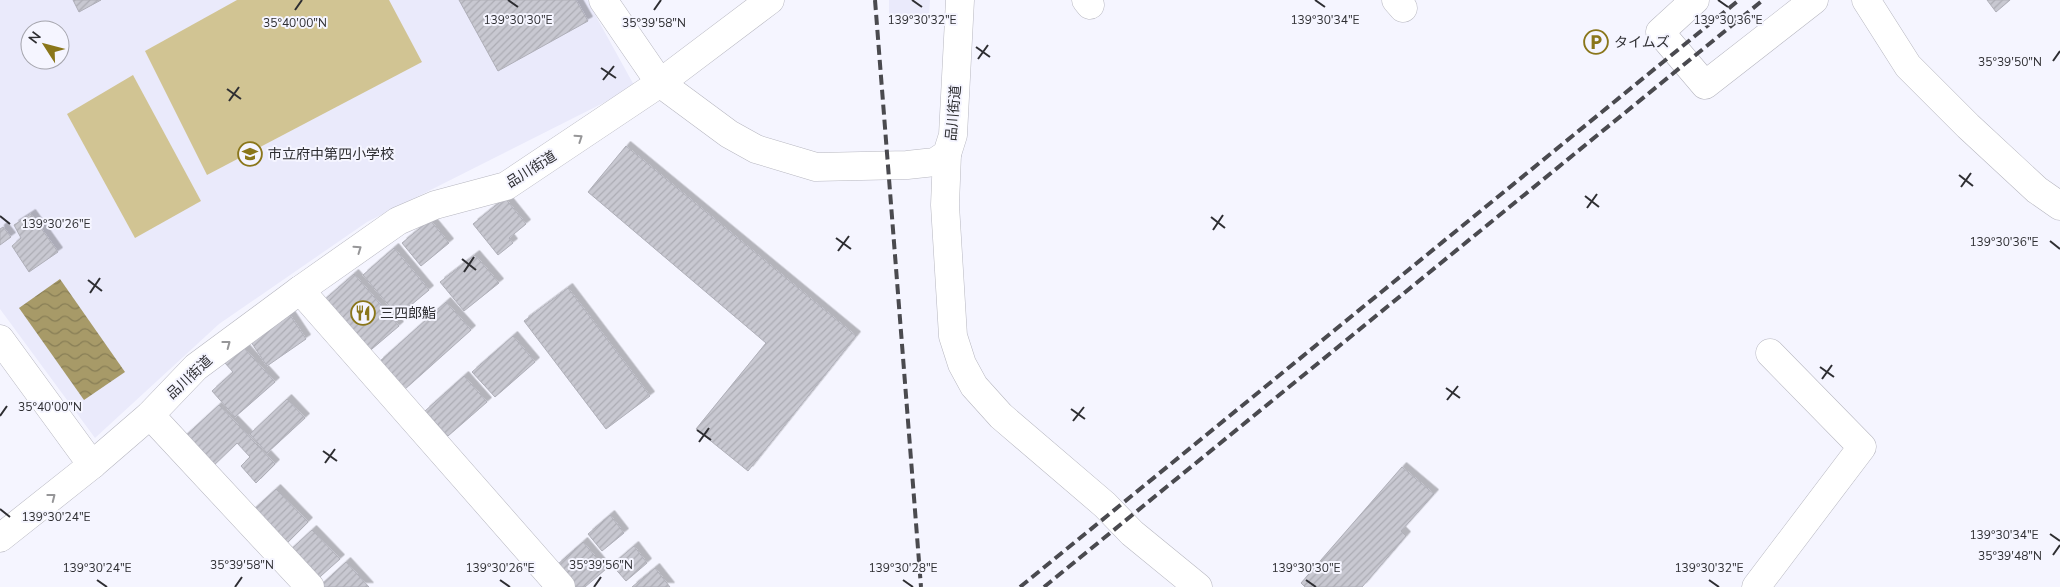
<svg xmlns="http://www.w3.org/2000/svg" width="2060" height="587" font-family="'Nunito Sans','Noto Sans JP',sans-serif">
<defs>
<pattern id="water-waves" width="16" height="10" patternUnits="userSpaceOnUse" patternTransform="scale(1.25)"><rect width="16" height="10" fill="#a79a68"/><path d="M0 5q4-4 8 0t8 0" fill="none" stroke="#887e56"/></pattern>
<pattern id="building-hatch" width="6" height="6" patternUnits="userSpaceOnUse" patternTransform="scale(1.25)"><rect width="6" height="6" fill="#c8c8d1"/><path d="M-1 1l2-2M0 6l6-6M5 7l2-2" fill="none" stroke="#acacb4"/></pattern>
<filter id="shadow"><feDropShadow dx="4.5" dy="-4.5" stdDeviation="0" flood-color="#0004"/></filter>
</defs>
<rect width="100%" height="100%" fill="#f5f5ff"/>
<g fill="#eaeafb" fill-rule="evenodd">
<path d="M0,0H587L635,87L367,222L219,324L95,438L0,309ZM30,30H60V60H30Z"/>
<path d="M889,0H930L929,17L889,16Z"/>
</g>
<g fill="#d1c493">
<path d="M237,0H389L422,62L207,175L145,51Z"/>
<path d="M133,75L201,201L135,238L67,114Z"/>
</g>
<path fill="url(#water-waves)" d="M60,279L125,372L84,400L19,308Z"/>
<g fill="url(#building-hatch)" stroke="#afafb8" filter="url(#shadow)">
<path d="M73,0H101L79,12Z"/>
<path d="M459,0H576L588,21L498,71Z"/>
<path d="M1987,0H2010L1996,12Z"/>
<path d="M626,146L856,336L748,471L696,429L766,343L588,192Z"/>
<path d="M505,198L526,224L509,238L513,243L498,255L473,224Z"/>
<path d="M31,214L58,252L29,272L12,246L21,238L14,225Z"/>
<path d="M430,220L449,243L421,266L402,243Z"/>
<path d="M3,227L11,237L0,245V229Z"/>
<path d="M394,248L429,290L398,316L363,275Z"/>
<path d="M475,255L499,283L464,311L440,282Z"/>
<path d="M354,274L399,326L366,354L322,302Z"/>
<path d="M568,288L650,396L606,429L524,321Z"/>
<path d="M446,302L471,330L404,390L379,362Z"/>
<path d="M290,315L306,339L267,366L251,342Z"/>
<path d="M513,336L535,362L495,397L472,372Z"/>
<path d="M243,347L275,382L235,417L212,391L233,372L225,363Z"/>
<path d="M464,376L487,402L448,436L425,411Z"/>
<path d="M287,399L305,418L267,453L250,434Z"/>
<path d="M219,405L275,464L256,483L241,466L250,457L237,443L209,470L181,440Z"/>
<path d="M1402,467L1434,494L1401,531L1406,536L1362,587H1305L1301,583Z"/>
<path d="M276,489L308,522L282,548L249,514Z"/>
<path d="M610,515L624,533L602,551L588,534Z"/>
<path d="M312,530L340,559L313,583L286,554Z"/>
<path d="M583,542L606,569L585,587H576L557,565Z"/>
<path d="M634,546L647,563L626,581L612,565Z"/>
<path d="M346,562L369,587H319Z"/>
<path d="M655,568L670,587H632Z"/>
</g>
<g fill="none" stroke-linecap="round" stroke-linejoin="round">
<g stroke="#b7b7c0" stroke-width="29">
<g id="minor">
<path d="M603,0L660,83L729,134L756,149L816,167L907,165L935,162L947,154L953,135L960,0"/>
<path d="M1086,0L1090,5"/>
<path d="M1396,0L1403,8"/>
<path d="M1695,0L1660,32L1705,85L1814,0"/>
<path d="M1866,0L1908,66L1968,126L2037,190L2060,206"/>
<path d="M947,154L945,205L953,336L962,364L974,386L1001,416L1105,505L1132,533L1198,587"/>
<path d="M300,290L561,587"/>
<path d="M0,339L92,465"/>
<path d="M150,415L310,587"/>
<path d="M0,538L92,465L150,415L196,367L300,290L398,221L435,205L506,186L660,83L770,0"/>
<path d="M1756,587L1862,447L1770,353"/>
</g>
</g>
<use href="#minor" stroke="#fff" stroke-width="28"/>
<g stroke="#4a4a4f" stroke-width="4" stroke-dasharray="10 5" stroke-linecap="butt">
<path d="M875,0L921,587"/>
<path d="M1020,587L1739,0"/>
<path d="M1044,587L1763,0"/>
</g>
</g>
<defs><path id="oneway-chevron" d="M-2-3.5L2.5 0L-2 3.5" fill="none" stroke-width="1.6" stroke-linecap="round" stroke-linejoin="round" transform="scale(1.25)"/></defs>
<g stroke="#969698">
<use href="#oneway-chevron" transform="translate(579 138) rotate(-34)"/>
<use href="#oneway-chevron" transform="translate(358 249) rotate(-35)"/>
<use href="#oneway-chevron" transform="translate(227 344) rotate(-37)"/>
<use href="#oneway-chevron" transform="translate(52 497) rotate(-38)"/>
</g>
<path fill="none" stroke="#2e2e32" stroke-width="2" d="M508,0L518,7M912,0L922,7M1315,0L1325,7M1718,0L1728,7M295,10L302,0M654,10L661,0M976,47L990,57M978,59L988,45M2053,61L2060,51M601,68L616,78M603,80L614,66M227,89L241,99M229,101L239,87M1959,175L1973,186M1961,187L1971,173M1585,196L1599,207M1587,208L1597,194M0,216L10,224M1211,217L1225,228M1213,230L1223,215M836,238L851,249M2050,241L2060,249M838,251L849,236M462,259L476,270M464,272L474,257M88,280L102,291M90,293L100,278M1820,367L1834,377M1822,379L1832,365M1446,388L1460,398M1447,400L1458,386M1071,409L1085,419M0,416L7,406M1073,421L1084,407M697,430L711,440M699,442L709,428M323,451L337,461M325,463L335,449M0,509L10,517M2050,534L2060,541M2053,555L2060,545M97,580L107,587M500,580L510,587M903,580L913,587M1306,580L1316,587M1709,580L1719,587M235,587L242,577M594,587L601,577"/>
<defs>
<g id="parking-ring" transform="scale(1.25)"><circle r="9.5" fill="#f5f5ff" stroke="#8a761a" stroke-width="1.5"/><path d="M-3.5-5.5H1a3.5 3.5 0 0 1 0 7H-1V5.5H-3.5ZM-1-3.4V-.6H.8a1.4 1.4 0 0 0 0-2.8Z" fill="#8a761a"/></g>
<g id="school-ring" transform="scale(1.25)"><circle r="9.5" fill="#f5f5ff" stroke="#8a761a" stroke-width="1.5"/><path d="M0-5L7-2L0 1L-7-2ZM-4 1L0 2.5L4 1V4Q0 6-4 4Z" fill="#8a761a"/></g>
<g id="restaurant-ring" transform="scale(1.25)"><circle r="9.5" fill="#f5f5ff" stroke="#8a761a" stroke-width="1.5"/><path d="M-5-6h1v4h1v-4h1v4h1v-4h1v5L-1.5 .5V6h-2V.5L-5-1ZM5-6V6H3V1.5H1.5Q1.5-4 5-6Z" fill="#8a761a"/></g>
</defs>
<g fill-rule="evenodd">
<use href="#parking-ring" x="1596" y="42"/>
<use href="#school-ring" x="250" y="154"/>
<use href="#restaurant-ring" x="363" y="313"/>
</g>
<g text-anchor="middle" stroke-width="4" stroke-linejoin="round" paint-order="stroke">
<g font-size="14" fill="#2e2e32" stroke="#f5f5ff" text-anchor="start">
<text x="1614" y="47">タイムズ</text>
<text x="268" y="159">市立府中第四小学校</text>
<text x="380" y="318">三四郎鮨</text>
</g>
<g font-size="14" fill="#2e2e32" stroke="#f5f5ff">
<text transform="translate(953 113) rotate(-85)" y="5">品川街道</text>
<text transform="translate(531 169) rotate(-32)" y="5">品川街道</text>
<text transform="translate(189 377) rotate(-43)" y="5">品川街道</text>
</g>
</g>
<g font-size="12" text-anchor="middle" fill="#2e2e32" stroke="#f5f5ff" stroke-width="4" stroke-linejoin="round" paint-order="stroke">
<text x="1728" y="24">139°30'36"E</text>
<text x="518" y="24">139°30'30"E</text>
<text x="922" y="24">139°30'32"E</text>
<text x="1325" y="24">139°30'34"E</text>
<text x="654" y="27">35°39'58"N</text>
<text x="295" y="27">35°40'00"N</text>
<text x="2010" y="66">35°39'50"N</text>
<text x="56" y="228">139°30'26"E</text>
<text x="2004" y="246">139°30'36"E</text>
<text x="50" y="411">35°40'00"N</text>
<text x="56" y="521">139°30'24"E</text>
<text x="2004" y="539">139°30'34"E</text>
<text x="2010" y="560">35°39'48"N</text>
<text x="242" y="569">35°39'58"N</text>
<text x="601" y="569">35°39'56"N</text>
<text x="97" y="572">139°30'24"E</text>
<text x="500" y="572">139°30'26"E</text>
<text x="903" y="572">139°30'28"E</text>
<text x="1306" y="572">139°30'30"E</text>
<text x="1709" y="572">139°30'32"E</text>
</g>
<g transform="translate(45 45) rotate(306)"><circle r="24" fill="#f5f5ff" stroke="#a5a5ad"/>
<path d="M0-4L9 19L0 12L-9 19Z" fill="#8a761a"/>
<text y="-8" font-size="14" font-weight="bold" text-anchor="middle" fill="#2e2e32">N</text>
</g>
</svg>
